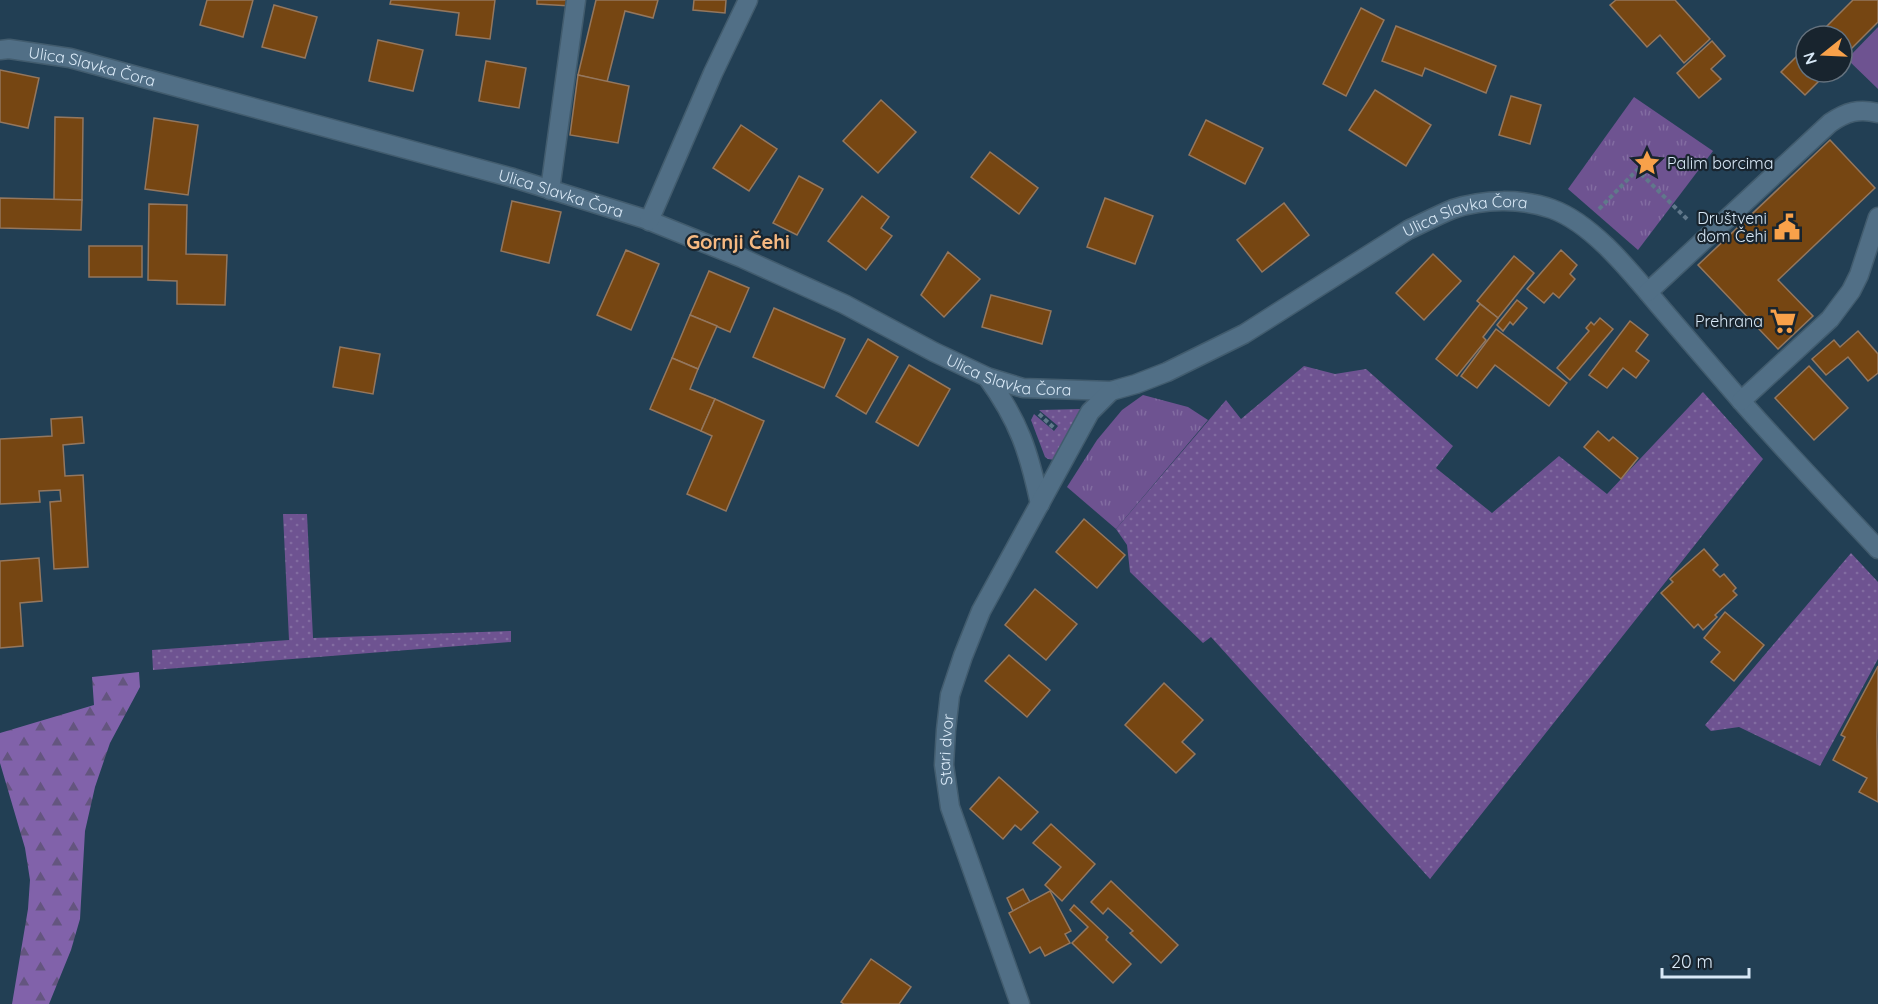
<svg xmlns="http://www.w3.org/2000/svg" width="1878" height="1004" font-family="Quicksand,sans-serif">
<defs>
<pattern id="grass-dots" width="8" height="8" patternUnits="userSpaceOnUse" patternTransform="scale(1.5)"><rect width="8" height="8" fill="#6e5391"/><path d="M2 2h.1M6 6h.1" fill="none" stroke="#826ca1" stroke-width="1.8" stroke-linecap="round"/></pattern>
<pattern id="forest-firs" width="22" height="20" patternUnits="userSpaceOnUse" patternTransform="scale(1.5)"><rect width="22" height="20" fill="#8162aa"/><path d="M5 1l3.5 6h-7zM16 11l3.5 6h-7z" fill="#64557f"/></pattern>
<pattern id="park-tufts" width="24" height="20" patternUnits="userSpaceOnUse" patternTransform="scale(1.5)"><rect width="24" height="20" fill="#6e5391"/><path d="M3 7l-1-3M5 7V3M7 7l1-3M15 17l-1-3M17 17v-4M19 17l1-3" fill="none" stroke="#826ca1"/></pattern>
</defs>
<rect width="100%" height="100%" fill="#223f54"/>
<g fill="url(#grass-dots)">
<path d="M1304,366L1335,374L1366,369L1453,446L1436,468L1492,513L1559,456L1607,494L1703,392L1763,459L1430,879L1211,637L1203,643L1130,572L1127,545L1116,529L1226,400L1241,419Z"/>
<path d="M1081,409L1084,411L1055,460L1048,459L1045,457L1031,420L1034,414L1054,431L1058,426L1039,410Z"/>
<path d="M283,514H307L313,638L511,631V642L153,670L152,650L289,640Z"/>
<path d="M1851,553L1878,582V659L1820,766L1739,727L1711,731L1705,725Z"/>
</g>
<path fill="url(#forest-firs)" d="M139,672L140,687L110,743L95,787L85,831L80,919L71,950L49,1004H12L28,909L30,880L25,848L0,763V733L94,705L92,677Z"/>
<g fill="url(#park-tufts)">
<path d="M1634,97L1713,151L1638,250L1568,189Z"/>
<path d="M1143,395L1188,407L1208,420L1116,529L1067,487L1097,440L1122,410Z"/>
</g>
<path fill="#6e5391" d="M1878,27V89L1847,59Z"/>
<g fill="#764612" stroke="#94775e" stroke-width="1.5">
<path d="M207,0H253L243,37L200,25Z"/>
<path d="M391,0H495L490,39L456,35L459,13L390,4Z"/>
<path d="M537,0H571V6L537,4Z"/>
<path d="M596,0H658L653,18L625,11L607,82L578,75Z"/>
<path d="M694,0H726L725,13L693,10Z"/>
<path d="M1616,0H1675L1710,39L1684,63L1660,35L1647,47L1610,5Z"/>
<path d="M1853,0H1878V22L1842,58V36H1817Z"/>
<path d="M274,5L317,17L305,58L262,47Z"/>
<path d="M1361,8L1384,20L1346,96L1323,84Z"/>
<path d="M1396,26L1496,66L1486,93L1425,68L1422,76L1382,61Z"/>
<path d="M378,40L423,50L413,91L369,81Z"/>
<path d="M1712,41L1725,56L1711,69L1721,79L1699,98L1677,73Z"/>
<path d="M1806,47V72H1828L1805,95L1781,72Z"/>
<path d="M486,61L526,68L519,108L479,101Z"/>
<path d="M0,70L39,78L28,128L0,122Z"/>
<path d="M578,75L629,86L618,143L570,135Z"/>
<path d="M1375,90L1431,125L1406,166L1349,130Z"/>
<path d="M1511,96L1541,105L1530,144L1499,135Z"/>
<path d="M881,100L916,132L878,173L843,141Z"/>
<path d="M55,117L83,118L82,200H54Z"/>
<path d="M154,118L198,125L188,195L145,189Z"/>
<path d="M1206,120L1263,148L1245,184L1189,155Z"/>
<path d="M741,125L777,149L749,191L713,168Z"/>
<path d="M1830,140L1875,188L1778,280L1813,316L1778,349L1698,265Z"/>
<path d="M990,152L1038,188L1019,214L971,177Z"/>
<path d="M799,176L823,189L797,235L773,223Z"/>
<path d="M862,196L889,217L881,228L892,236L866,270L828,241Z"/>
<path d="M0,198L82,200L81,230L0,228Z"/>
<path d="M1105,198L1153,216L1135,264L1087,247Z"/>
<path d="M512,201L561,212L549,263L501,251Z"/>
<path d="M1284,203L1309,235L1262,272L1237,240Z"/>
<path d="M149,204L187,205L186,254L227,255L225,305L177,304V281L148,280Z"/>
<rect x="89" y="246" width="53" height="31"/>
<path d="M626,250L659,264L631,330L597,315Z"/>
<path d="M1561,250L1577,265L1570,274L1575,279L1559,298L1553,293L1544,303L1527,289Z"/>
<path d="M948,252L980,279L944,317L921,295Z"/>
<path d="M1433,254L1461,281L1424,320L1396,293Z"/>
<path d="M1514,256L1534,273L1498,318L1477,301Z"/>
<path d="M709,271L749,288L730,332L690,315Z"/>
<path d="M991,295L1051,311L1042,344L982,327Z"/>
<path d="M1517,300L1527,308L1513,325L1510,322L1503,331L1497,325Z"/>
<path d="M1480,304L1498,318L1483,337L1486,340L1457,376L1436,359Z"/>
<path d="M774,308L845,339L824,388L753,357Z"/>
<path d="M690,315L717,326L698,369L672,358Z"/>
<path d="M1600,318L1613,329L1570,380L1557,368L1589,331L1586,328L1591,322L1594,325Z"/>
<path d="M1630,321L1648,335L1636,351L1649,361L1636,378L1623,368L1607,388L1589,375Z"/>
<path d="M1496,329L1567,383L1549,406L1495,365L1477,388L1461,376Z"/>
<path d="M1858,331L1878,354V373L1868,381L1848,357L1826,375L1812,359L1834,340L1840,347Z"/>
<path d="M868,339L898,357L866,414L836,396Z"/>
<path d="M340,347L380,354L373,394L333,387Z"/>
<path d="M672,358L698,369L690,389L715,399L701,431L650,409Z"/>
<path d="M909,365L950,389L918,446L876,422Z"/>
<path d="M1809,366L1848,408L1814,440L1775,398Z"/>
<path d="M715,399L764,421L726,511L687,494L712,436L701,431Z"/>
<path d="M82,417L84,443L63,445L65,476L83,475L88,567L54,569L50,502L61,501L60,490L39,491L40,502L0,504V439L52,436L51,419Z"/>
<path d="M1598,431L1609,441L1613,437L1638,458L1621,479L1584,447Z"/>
<path d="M1084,519L1125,555L1097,588L1056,552Z"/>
<path d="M1704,549L1718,565L1713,570L1720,577L1724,574L1736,588L1733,591L1737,595L1715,615L1717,617L1703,630L1698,624L1694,628L1661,593L1673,582L1670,579Z"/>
<path d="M39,558L42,601L20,603L23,646L0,648V561Z"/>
<path d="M1035,589L1077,624L1046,660L1005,625Z"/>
<path d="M1725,612L1764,645L1734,681L1711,662L1720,652L1704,638Z"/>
<path d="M1009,655L1050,690L1027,717L985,681Z"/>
<path d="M1878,666L1877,737L1878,802L1859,792L1867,778L1833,760L1845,737L1841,735Z"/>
<path d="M1164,683L1203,720L1182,742L1195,754L1176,773L1125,725Z"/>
<path d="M999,777L1038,812L1021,830L1015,825L1003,839L970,809Z"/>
<path d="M1051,824L1095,864L1062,901L1045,885L1061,867L1033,843Z"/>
<path d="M1111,881L1178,945L1161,963L1130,933L1133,931L1108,908L1103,914L1091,902Z"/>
<path d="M1023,889L1030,902L1013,911L1007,898Z"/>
<path d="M1050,891L1071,931L1065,934L1070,943L1045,956L1040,947L1030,953L1009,913Z"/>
<path d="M1074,905L1108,937L1106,940L1131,964L1113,983L1072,943L1088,927L1070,910Z"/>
<path d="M871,959L911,987L899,1004H844L841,1002Z"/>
</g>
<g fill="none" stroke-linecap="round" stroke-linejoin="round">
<g stroke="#425c6e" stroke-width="21">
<g id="minor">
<path id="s1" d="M0,50L9,49L70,58L513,178L645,219L742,258L844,304L934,352L987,377L1023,388L1111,391L1136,384L1167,372L1244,334L1408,230C1423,223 1438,215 1453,209C1483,199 1522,198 1552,209C1594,224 1634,276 1662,309C1689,340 1715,371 1742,402C1786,452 1832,500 1878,549"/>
<path d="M550,190L576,0"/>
<path d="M649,221L713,73L748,0"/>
<path d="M1648,292L1830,123C1846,112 1859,108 1878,113"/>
<path d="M987,377C1019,421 1029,452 1040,504"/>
<path d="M1741,401L1830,319L1851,291L1859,275L1878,217"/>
<path id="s2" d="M1020,1004L950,807L944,765L946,730L950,695L963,656L981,611L1090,412L1111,391"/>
</g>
</g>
<g stroke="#60788b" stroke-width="4" stroke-dasharray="4.5 3" stroke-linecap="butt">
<path d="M1599,209L1637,170L1689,221"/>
<path d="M1039,414L1054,428"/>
</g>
<use href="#minor" stroke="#516f86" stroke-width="18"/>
</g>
<defs>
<g id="sight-bare" transform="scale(2.07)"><path d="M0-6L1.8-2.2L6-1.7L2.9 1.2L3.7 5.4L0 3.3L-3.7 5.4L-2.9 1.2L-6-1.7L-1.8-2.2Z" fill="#f8a14a" stroke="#18242e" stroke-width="2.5" paint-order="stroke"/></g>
<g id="civic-bare" transform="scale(2.07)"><path d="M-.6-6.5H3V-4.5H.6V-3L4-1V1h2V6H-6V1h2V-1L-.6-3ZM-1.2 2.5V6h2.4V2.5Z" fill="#f8a14a" stroke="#18242e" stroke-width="2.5" paint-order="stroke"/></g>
<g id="supermarket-bare" transform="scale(2.07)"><path d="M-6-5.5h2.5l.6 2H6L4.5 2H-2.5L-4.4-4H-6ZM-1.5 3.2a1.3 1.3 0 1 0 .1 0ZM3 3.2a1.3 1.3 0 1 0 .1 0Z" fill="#f8a14a" stroke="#18242e" stroke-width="2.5" paint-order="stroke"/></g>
</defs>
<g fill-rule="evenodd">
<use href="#sight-bare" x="1647" y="163"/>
<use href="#civic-bare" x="1787" y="227"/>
<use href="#supermarket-bare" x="1783" y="321"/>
</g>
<g text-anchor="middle" stroke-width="4.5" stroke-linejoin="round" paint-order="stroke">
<g font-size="16" fill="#d8e8f6" stroke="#18242e">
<text dy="6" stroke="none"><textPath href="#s1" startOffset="94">Ulica Slavka Čora</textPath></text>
<text dy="6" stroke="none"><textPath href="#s1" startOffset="580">Ulica Slavka Čora</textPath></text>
<text dy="6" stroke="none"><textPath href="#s1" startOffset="1570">Ulica Slavka Čora</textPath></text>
<text dy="6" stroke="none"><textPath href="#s1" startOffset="1066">Ulica Slavka Čora</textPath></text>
<text dy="6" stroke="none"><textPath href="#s2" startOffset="267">Stari dvor</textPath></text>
</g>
<g font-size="16" fill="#d8e8f6" stroke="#18242e" text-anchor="end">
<text x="1667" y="169" text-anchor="start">Palim borcima</text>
<text x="1767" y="224">Društveni<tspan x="1767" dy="18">dom Čehi</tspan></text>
<text x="1763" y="327">Prehrana</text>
</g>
<g font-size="20" font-weight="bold" fill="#f6b982" stroke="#18242e">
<text x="738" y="249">Gornji Čehi</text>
</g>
</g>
<g transform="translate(1824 54) rotate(252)"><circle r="28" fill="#18242e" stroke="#65727e" stroke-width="1.5"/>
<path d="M0-4.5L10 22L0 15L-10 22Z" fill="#f8a14a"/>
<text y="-9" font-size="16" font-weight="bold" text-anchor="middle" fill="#d8e8f6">N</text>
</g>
<path d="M1662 968v9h87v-9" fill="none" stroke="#d8e8f6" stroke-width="3"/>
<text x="1671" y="968" font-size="18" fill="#d8e8f6" stroke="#18242e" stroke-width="4.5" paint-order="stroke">20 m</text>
</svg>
